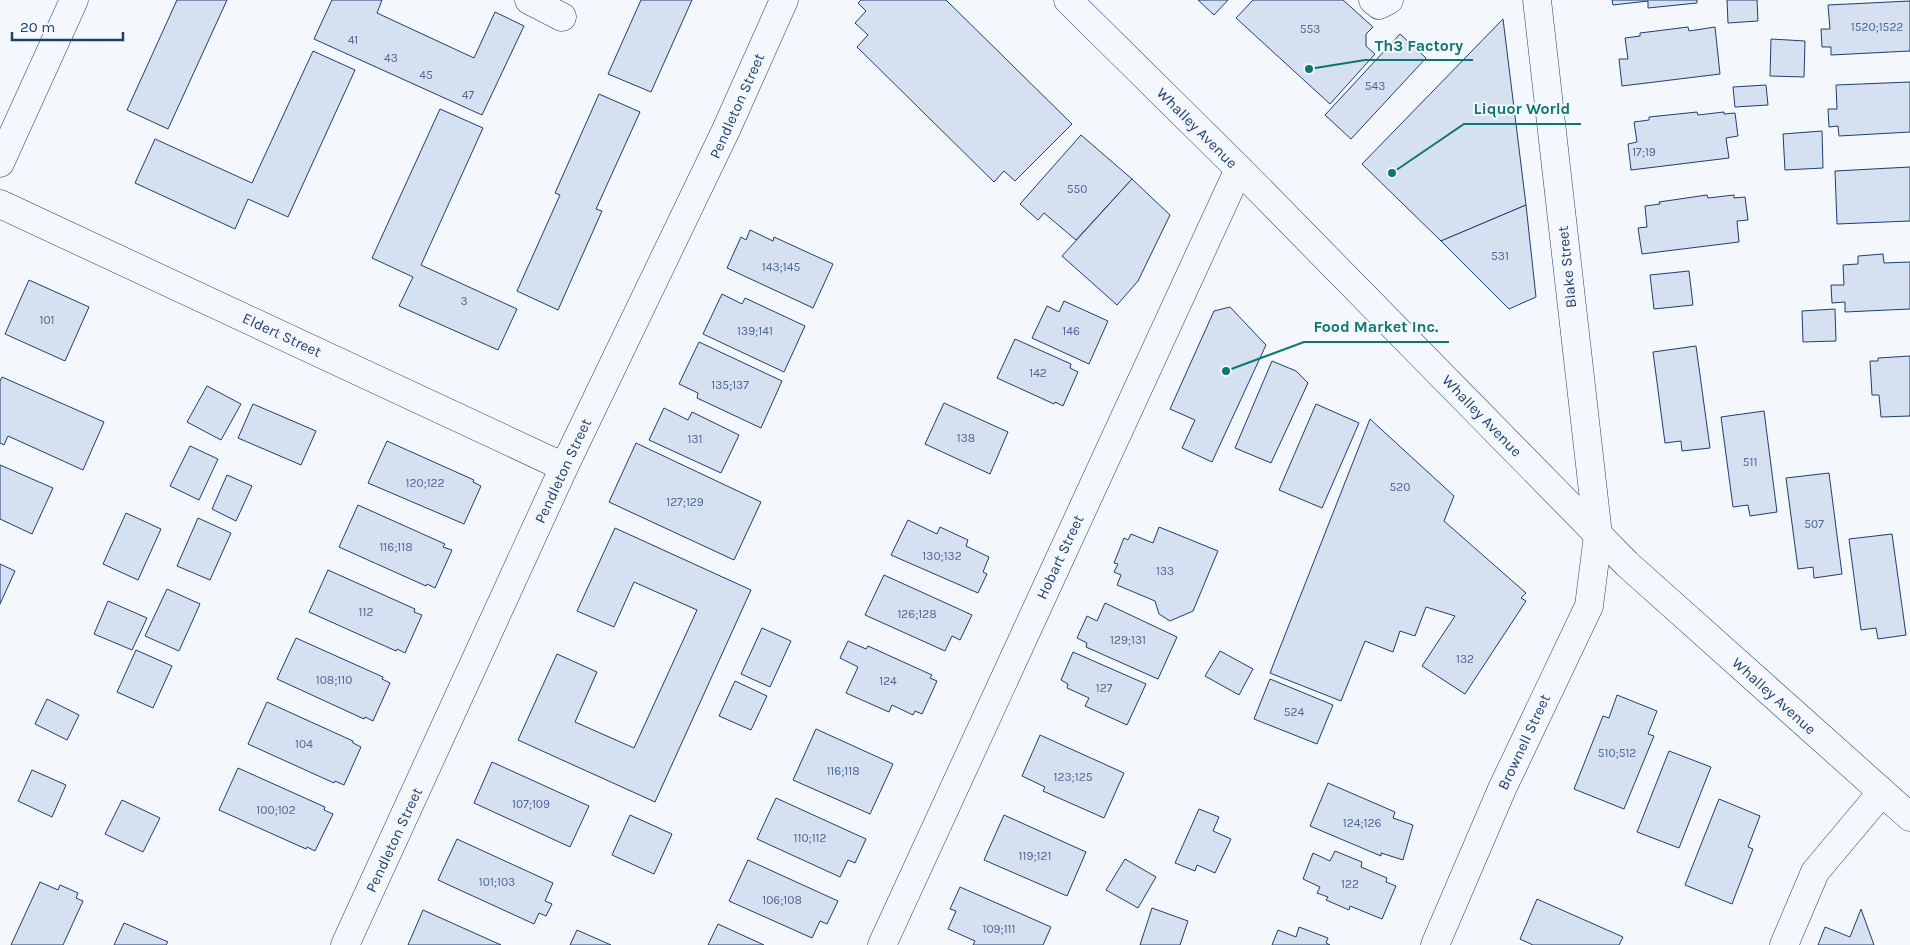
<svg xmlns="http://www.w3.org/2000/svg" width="1910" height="945" font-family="Karla,sans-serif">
<rect width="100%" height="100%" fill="#f4f7fb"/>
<g fill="#d5e0f0" stroke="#1d3f73">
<path d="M177,0H227L168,129L127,110Z"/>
<path d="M332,0H382L377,13L474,58L495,12L524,26L482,115L314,39Z"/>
<path d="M641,0H692L651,92L608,74Z"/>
<path d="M861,0H946L1072,124L1015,181L1004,171L994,182L857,47L868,35L855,23L866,11L858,3Z"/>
<path d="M1198,0H1228L1214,15Z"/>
<path d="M1253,0H1343L1373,27L1366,34V46L1375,54L1330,104L1236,18Z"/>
<path d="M1612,0H1697V3L1648,8V1L1613,5Z"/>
<path d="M1727,0H1757L1758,21L1728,23Z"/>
<path d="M1910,1V51L1831,55V47H1822L1821,29H1830L1828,5Z"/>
<path d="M1503,19L1526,205L1441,241L1362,164Z"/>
<path d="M1688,27L1689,31L1715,27L1720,74L1622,86L1619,59H1628L1625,38L1640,36V33Z"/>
<path d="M1400,34L1426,58L1351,139L1325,115Z"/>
<path d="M1771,39L1805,41L1804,77L1770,76Z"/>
<path d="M313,51L355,70L288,217L248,199L235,229L135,183L155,139L252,183Z"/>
<path d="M1910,82V132L1839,136L1838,126L1829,127L1828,109H1837L1836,85Z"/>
<path d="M1766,85L1768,105L1735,107L1733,87Z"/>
<path d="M599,94L640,112L596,209L602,211L558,310L517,291L560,195L555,193Z"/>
<path d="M440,109L483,128L421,265L517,309L498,350L399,306L413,277L372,258Z"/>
<path d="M1697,112L1698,115L1724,112V114L1735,113L1738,136L1726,138L1729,158L1631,170L1628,144L1637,142L1634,122L1649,120V117Z"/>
<path d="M1822,131L1823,168L1785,170L1783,134Z"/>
<path d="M1081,135L1132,179L1076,240L1044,213L1038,220L1020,204Z"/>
<path d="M1910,167V221L1837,224L1835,171Z"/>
<path d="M1132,179L1170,215L1138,281L1117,305L1062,256Z"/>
<path d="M1707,195L1708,198L1734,195V198L1745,197L1748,220L1737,221L1739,242L1642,254L1638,228L1647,227L1645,206L1660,204L1659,202Z"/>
<path d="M1526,205L1536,297L1509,309L1441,241Z"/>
<path d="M750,230L773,241L774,237L833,264L813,308L727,268L741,237L746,240Z"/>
<path d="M1883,254L1884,263L1910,262V309L1845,312V302L1832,303L1831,285H1844L1843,265L1858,264V256Z"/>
<path d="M1689,271L1693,305L1654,309L1650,275Z"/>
<path d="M29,280L89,307L65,361L5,334Z"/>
<path d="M722,294L742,304L745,298L805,326L784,372L703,334Z"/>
<path d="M1064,301L1108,321L1089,364L1032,338L1047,306L1059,312Z"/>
<path d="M1230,307L1266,345L1212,462L1182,448L1195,420L1170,409L1214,311Z"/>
<path d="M1835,309L1836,341L1803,342L1802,311Z"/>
<path d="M1015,339L1071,364L1070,368L1078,372L1063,406L1055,402L1054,404L997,378Z"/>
<path d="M699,342L782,381L761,428L697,398L698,393L679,384Z"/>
<path d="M1696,346L1710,448L1682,451L1681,441L1665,443L1653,352Z"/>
<path d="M1910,356V416L1881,417L1879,395H1872L1870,361H1878V358Z"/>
<path d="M1272,361L1296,371L1308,383L1271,463L1235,448Z"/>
<path d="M2,377L104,422L83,470L8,436L4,445L0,443V381Z"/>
<path d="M207,386L241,404L221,440L187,422Z"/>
<path d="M944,403L1008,432L990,474L925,444Z"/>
<path d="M253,404L316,431L301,465L238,438Z"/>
<path d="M1316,404L1359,423L1322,508L1279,490Z"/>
<path d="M664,408L688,420L692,412L739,435L721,473L649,440Z"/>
<path d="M1764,411L1777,512L1750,516L1748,505L1733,507L1721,417Z"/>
<path d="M1370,419L1454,496L1444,521L1526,593L1521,598L1526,601L1465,694L1422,666L1455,616L1426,607L1415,636L1400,631L1393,652L1365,641L1341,701L1270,673Z"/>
<path d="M387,441L474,480L473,482L481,486L464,524L368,483Z"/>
<path d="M636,443L761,502L734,560L609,502Z"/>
<path d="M190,446L218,459L199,500L170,486Z"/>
<path d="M0,465L53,488L32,534L0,519Z"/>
<path d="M1829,473L1842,574L1814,578L1813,567L1798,569L1786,478Z"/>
<path d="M227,475L252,486L236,521L212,509Z"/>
<path d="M358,505L445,544L443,547L452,550L435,588L427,584L426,586L339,547Z"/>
<path d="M126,513L161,529L138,580L103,564Z"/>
<path d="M198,518L231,533L210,580L177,566Z"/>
<path d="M908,520L937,534L940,527L968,540L966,546L989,557L983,572L987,574L978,593L891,555Z"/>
<path d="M1159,527L1218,551L1193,611L1170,621L1159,614L1155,601L1117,585L1121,575L1114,572L1118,564L1114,563L1124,538L1128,540L1131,534L1153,543Z"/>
<path d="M615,528L751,590L655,802L518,740L557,654L597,672L575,722L634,748L697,610L634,582L614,627L577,611Z"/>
<path d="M1892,534L1906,635L1878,639L1876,628L1861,630L1849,539Z"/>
<path d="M0,564L15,571L0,604Z"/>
<path d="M328,570L415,609L414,612L422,615L405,653L397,649L396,651L309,612Z"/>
<path d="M884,575L972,615L960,640L952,636L945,651L865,615Z"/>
<path d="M167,589L200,604L179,651L145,636Z"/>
<path d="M108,601L147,618L132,650L94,634Z"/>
<path d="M1105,603L1177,637L1158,679L1086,647L1087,643L1077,638L1087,616L1097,621Z"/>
<path d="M762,628L791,641L770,687L741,674Z"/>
<path d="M296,638L383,677L382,679L390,683L373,721L365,717L364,719L277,679Z"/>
<path d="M848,641L866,649L868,646L932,675L930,678L937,681L922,714L915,711L913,715L892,705L889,712L846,693L858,667L840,658Z"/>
<path d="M136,650L172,666L153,708L117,692Z"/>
<path d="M1220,651L1253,669L1239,695L1205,676Z"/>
<path d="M1073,652L1146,684L1127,725L1085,706L1089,698L1067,688L1068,684L1061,680Z"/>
<path d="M1270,679L1333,705L1317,744L1254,719Z"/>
<path d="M735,681L767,696L751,730L719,716Z"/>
<path d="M1617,695L1657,711L1648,734L1654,736L1624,809L1574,789L1603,716L1609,718Z"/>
<path d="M47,699L79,715L67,740L35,724Z"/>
<path d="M267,702L353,741V743L361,747L344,785L335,781L334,783L248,744Z"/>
<path d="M816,729L893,764L870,814L793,780Z"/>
<path d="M1040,735L1124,773L1104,818L1043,791L1045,787L1022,776Z"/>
<path d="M1669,751L1711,767L1679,848L1637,832Z"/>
<path d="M492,762L589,806L570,847L474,803Z"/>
<path d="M238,768L325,807L324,810L333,814L315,851L307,847L306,849L219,810Z"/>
<path d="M32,770L66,785L52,817L18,801Z"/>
<path d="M1328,783L1395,812L1393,818L1413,825L1403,860L1381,853V856L1310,826Z"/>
<path d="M776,798L866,839L855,863L848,860L840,877L757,839Z"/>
<path d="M1719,799L1760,816L1748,847L1753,849L1732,904L1685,885Z"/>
<path d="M122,800L160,818L143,852L105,834Z"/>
<path d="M1199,809L1219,817L1213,831L1231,839L1215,873L1197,865L1195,871L1175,863Z"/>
<path d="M630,815L672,834L654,874L612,855Z"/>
<path d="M1004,815L1086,852L1067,896L984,860Z"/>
<path d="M457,839L553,883L545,901L552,904L546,916L539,913L534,924L438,880Z"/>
<path d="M1335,851L1362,862L1361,867L1387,878L1386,882L1396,886L1382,919L1350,906L1349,910L1326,900L1328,897L1317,893L1320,887L1303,879L1313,853L1330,861Z"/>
<path d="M1125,859L1156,877L1138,908L1106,890Z"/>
<path d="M748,860L838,901L827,924L820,921L812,938L729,901Z"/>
<path d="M40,882L58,890L60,885L78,893L76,898L83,901L63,945H11Z"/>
<path d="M960,887L1051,927L1043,945H973L975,941L948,929L956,911L950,909Z"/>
<path d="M1537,899L1623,937L1619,945H1533L1520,939Z"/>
<path d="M1152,908L1188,921L1180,945H1140Z"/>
<path d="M1861,909L1874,945H1818L1825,927L1850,937Z"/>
<path d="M423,910L501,945H408Z"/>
<path d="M124,923L168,942L166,945H114Z"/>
<path d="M718,924L764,945H708Z"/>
<path d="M1299,927L1328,938L1326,943L1330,945H1272L1278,930L1296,937Z"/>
<path d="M577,930L611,945H570Z"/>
</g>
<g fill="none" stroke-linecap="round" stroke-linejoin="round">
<g stroke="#1d3f73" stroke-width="29">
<g id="minor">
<path d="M529,0L562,17"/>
<path d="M1373,0L1379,5L1389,0"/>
<path d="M0,163L74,0"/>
<path d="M0,204L564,467"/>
<path d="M345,945L564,467L726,130L784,0"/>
<path d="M882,945L1239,169"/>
<path d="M1435,945L1502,789L1589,606L1598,535L1537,0"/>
<path d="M1784,945L1815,872L1882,792"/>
</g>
</g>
<g stroke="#1d3f73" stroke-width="29">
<path id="major" d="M1068,0L1239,169L1627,564L1910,817"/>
</g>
<use href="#minor" stroke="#f4f7fb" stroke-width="28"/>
<use href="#major" stroke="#f4f7fb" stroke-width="28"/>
</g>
<g text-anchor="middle" stroke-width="4" stroke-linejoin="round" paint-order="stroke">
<g font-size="12" fill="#4b6792">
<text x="1877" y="31">1520;1522</text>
<text x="1310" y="33">553</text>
<text x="353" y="44">41</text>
<text x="391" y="62">43</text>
<text x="426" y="79">45</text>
<text x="1375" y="90">543</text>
<text x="468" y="99">47</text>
<text x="1644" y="156">17;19</text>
<text x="1077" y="193">550</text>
<text x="1500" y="260">531</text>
<text x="781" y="271">143;145</text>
<text x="464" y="305">3</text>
<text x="47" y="324">101</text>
<text x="755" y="335">139;141</text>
<text x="1071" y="335">146</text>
<text x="1038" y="377">142</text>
<text x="730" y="389">135;137</text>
<text x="966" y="442">138</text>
<text x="695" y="443">131</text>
<text x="1750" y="466">511</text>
<text x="425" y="487">120;122</text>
<text x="1400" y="491">520</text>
<text x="685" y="506">127;129</text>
<text x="1814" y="528">507</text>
<text x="396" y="551">116;118</text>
<text x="942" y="560">130;132</text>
<text x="1165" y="575">133</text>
<text x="366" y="616">112</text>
<text x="917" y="618">126;128</text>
<text x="1128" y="644">129;131</text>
<text x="1465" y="663">132</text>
<text x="334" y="684">108;110</text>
<text x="888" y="685">124</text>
<text x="1104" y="692">127</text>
<text x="1294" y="716">524</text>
<text x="304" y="748">104</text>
<text x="1617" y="757">510;512</text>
<text x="843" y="775">116;118</text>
<text x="1073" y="781">123;125</text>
<text x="531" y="808">107;109</text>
<text x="276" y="814">100;102</text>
<text x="1362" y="827">124;126</text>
<text x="810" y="842">110;112</text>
<text x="1035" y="860">119;121</text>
<text x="497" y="886">101;103</text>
<text x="1350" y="888">122</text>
<text x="782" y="904">106;108</text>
<text x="999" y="933">109;111</text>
</g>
<g font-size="15" fill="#1d3f73" stroke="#f4f7fb">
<text transform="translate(737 106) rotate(-66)" y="5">Pendleton Street</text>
<text transform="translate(1197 128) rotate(45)" y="5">Whalley Avenue</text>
<text transform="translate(1567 267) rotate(-96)" y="5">Blake Street</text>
<text transform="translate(282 335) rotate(25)" y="5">Eldert Street</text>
<text transform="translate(1482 416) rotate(46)" y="5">Whalley Avenue</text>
<text transform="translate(563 471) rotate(-65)" y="5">Pendleton Street</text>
<text transform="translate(1060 557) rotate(-65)" y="5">Hobart Street</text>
<text transform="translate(1774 696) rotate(42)" y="5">Whalley Avenue</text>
<text transform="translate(1524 742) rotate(-65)" y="5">Brownell Street</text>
<text transform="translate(394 840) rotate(-65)" y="5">Pendleton Street</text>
</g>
</g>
<path fill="none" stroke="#0f766e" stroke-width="2" d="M1309 69L1365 60H1473M1392 173L1464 124H1581M1226 371L1304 342H1449"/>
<g fill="#0f766e" stroke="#f4f7fb" stroke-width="2">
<circle cx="1309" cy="69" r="5"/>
<circle cx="1392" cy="173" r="5"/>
<circle cx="1226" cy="371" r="5"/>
</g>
<g font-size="16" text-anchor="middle" font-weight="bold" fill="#0f766e" stroke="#f4f7fb" stroke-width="4" stroke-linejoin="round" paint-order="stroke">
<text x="1419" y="51">Th3 Factory</text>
<text x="1522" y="114">Liquor World</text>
<text x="1376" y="332">Food Market Inc.</text>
</g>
<path d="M12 32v8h111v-8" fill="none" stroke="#1d3f73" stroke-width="2.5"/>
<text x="20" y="32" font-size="15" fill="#1d3f73" stroke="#f4f7fb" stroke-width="4" paint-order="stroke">20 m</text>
</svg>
